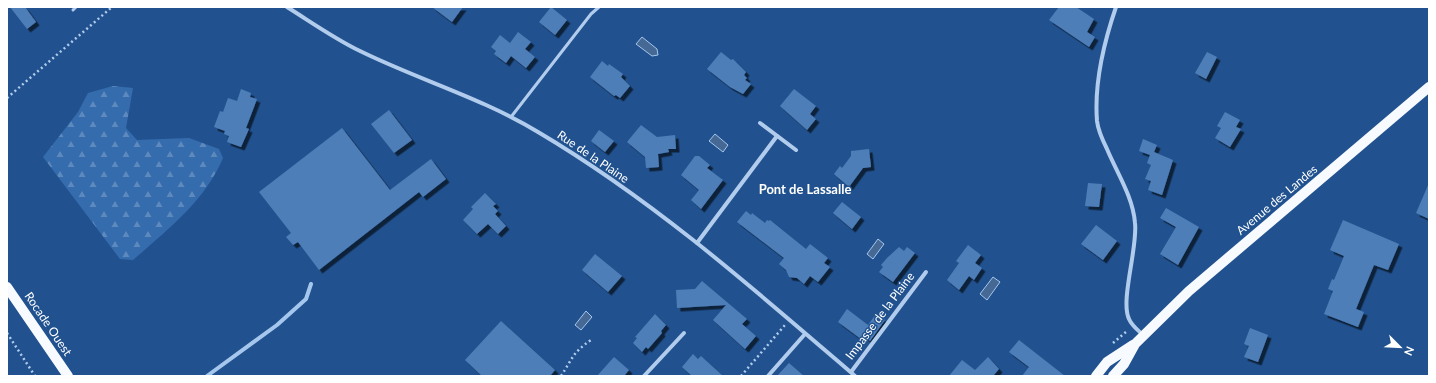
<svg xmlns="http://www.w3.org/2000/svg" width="1436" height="383" font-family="Lato,sans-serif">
<defs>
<pattern id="forest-firs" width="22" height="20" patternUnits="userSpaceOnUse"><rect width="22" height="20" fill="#356cad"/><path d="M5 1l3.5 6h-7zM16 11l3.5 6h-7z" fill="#5d89bd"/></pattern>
<filter id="shadow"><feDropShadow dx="3.5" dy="3.5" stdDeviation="0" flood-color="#0009"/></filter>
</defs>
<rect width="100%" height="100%" fill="#21528f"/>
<path fill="url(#forest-firs)" d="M113,86L133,88L126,128L137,140L189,138L219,149L223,158C205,201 167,230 133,260L120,259L43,157L78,112L88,93Z"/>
<g fill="#456894" stroke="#a5c7ee">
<path d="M642,37L657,49L658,55L652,56L636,44Z"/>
<path d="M715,134L728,145L723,152L709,141Z"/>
<path d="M878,239L884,244L873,259L867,254Z"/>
<path d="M993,277L1000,282L987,300L980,294Z"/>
<path d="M586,311L592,317L581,330L575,325Z"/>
</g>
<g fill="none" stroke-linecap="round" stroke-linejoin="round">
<path stroke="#a5c7ee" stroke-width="4" d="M207,376L277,325L306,299L311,284"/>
</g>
<g fill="#4e7eb8" filter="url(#shadow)">
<path d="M10,7H25L36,22L27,29Z"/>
<path d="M432,7H463L452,22Z"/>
<path d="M551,7L567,20L555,35L539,22Z"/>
<path d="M1059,7H1076L1094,19L1087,32L1095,37L1089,47L1049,20Z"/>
<path d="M518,32L531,42L525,49L535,57L526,68L511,56L506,63L494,54L496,51L491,47L500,35L510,43Z"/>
<path d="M721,52L731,60L733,59L746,72L744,75L747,78L745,80L751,84L743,94L730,87L707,69Z"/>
<path d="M1207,52L1217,57L1206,79L1195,73Z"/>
<path d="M602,61L608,66L609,64L623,74L621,77L630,86L620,98L616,95L614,96L590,77Z"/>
<path d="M241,89L251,93L250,97L257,99L246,128L249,129L241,147L227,142L229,136L224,134L225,131L214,127L220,111L223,112L228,98L237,101Z"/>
<path d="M794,89L816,106L810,114L816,119L807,130L780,106Z"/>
<path d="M389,110L412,140L394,153L371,124Z"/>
<path d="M1225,112L1240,120L1236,127L1241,129L1230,147L1215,138L1221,128L1217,126Z"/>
<path d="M641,125L657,137L675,135L676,149H668L669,152L658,154L659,167L646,168L645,157L627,142Z"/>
<path d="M342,128L390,190L431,159L446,179L423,197L419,192L319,270L298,242L293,245L286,237L291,233L259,192Z"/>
<path d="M599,130L614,141L605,152L591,141Z"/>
<path d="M1143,139L1157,145L1154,152L1173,160L1162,195L1148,190L1151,181L1145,179L1151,165L1147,163L1150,155L1139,151Z"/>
<path d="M869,149L871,167L863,168L849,187L834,174L840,166L842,168L851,156V151Z"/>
<path d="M695,156H699L710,165L707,168L723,180L701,209L691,200L699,190L681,175Z"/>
<path d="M1088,183L1102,184L1099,207L1085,206Z"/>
<path d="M1429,183V219L1416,213Z"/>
<path d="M485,193L496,204L493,206L498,211L495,214L506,226L498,234L488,224L477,234L463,220L473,209L471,207Z"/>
<path d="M842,202L861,217L852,229L833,213Z"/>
<path d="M1166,208L1199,227L1178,265L1160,254L1176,227L1160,218Z"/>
<path d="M746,211L751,215L752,213L765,223L767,220L769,221L770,220L806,249L810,244L828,258L824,263L830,267L818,282L810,276L804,284L797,278L789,277L786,270L779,264L784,258L737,222Z"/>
<path d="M1343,220L1399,244L1388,270L1374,265L1356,309L1364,312L1358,327L1324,314L1333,291L1328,289L1332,279L1334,280L1344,256L1330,250Z"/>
<path d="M1096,225L1117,241L1103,260L1081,244Z"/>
<path d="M968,245L981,255L975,263L982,268L974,280L969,276L959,290L947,280L959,263L956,261Z"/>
<path d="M899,247L904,251L907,247L915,253L893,282L879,272L883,267L881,265L887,258Z"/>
<path d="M595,254L622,276L608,292L582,270Z"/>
<path d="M702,281L747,319L742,324L756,336L745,349L713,320L726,305L677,308L676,290L695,289Z"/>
<path d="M847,309L868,325L876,314L885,320L870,341L863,336L861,339L838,322Z"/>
<path d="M655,314L666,325L661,331L662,333L648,349L646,347L642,352L633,343L637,338L635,337Z"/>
<path d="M501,321L555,370L550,376H482L465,360Z"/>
<path d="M1250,328L1268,335L1258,362L1244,357L1249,346L1244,344Z"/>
<path d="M1019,340L1065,376H1022L1029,367L1009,352Z"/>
<path d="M693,354L698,359L701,356L723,376H692L682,367Z"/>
<path d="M614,357L629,370L624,376H597Z"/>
<path d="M988,357L999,369L993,376H949L962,360L975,370Z"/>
<path d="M789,363L804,376H777Z"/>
</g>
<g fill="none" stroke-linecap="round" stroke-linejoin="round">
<g stroke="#b1ccec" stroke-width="2.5" stroke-dasharray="2 3" stroke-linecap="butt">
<path d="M7,98L112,7"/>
<path d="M7,333L35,376"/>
<path d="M1113,343L1127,331"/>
<path d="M561,376C573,358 572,353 591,340"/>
<path d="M741,376L785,325"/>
</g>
<g stroke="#b1ccec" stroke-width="3">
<path d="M73,10L76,7"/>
<path d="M511,117L591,14L599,7"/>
</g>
<g stroke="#b1ccec" stroke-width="4">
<path d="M287,7C311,22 335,39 360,51C419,80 482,98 538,132C653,200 754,289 855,376"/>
<path d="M1116,7C1104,42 1094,83 1097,121C1098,130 1103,141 1107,149C1117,173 1133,197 1135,223C1138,247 1120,301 1129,319C1132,326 1138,330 1143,335"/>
<path d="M760,123L796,150"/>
<path d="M697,243L777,136"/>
<path d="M851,372L926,272"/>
<path d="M644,376L684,333"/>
<path d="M768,376L805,334"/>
</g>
<g stroke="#f7faff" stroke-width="10">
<path d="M7,287L68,376"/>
<path d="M1096,376L1107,362L1133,345"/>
<path d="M1113,376L1124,364L1135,344L1189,291L1429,87"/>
</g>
</g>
<g text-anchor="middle" stroke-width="3" stroke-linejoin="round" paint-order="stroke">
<g font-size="12" fill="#fff" stroke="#21528f">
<text transform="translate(593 157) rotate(34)" y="4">Rue de la Plaine</text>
<text transform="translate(1277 200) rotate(-40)" y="4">Avenue des Landes</text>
<text transform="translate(880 316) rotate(-53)" y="4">Impasse de la Plaine</text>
<text transform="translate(48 324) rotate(56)" y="4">Rocade Ouest</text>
</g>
<g font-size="13" font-weight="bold" fill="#fff" stroke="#21528f">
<text x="805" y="194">Pont de Lassalle</text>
</g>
</g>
<rect width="1436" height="383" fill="none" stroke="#ffffff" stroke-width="16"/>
<g transform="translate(1400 347) rotate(114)" stroke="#21528f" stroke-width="3" paint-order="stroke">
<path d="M0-3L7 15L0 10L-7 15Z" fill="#ffffff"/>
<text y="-6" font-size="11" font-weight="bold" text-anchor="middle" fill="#ffffff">N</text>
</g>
</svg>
